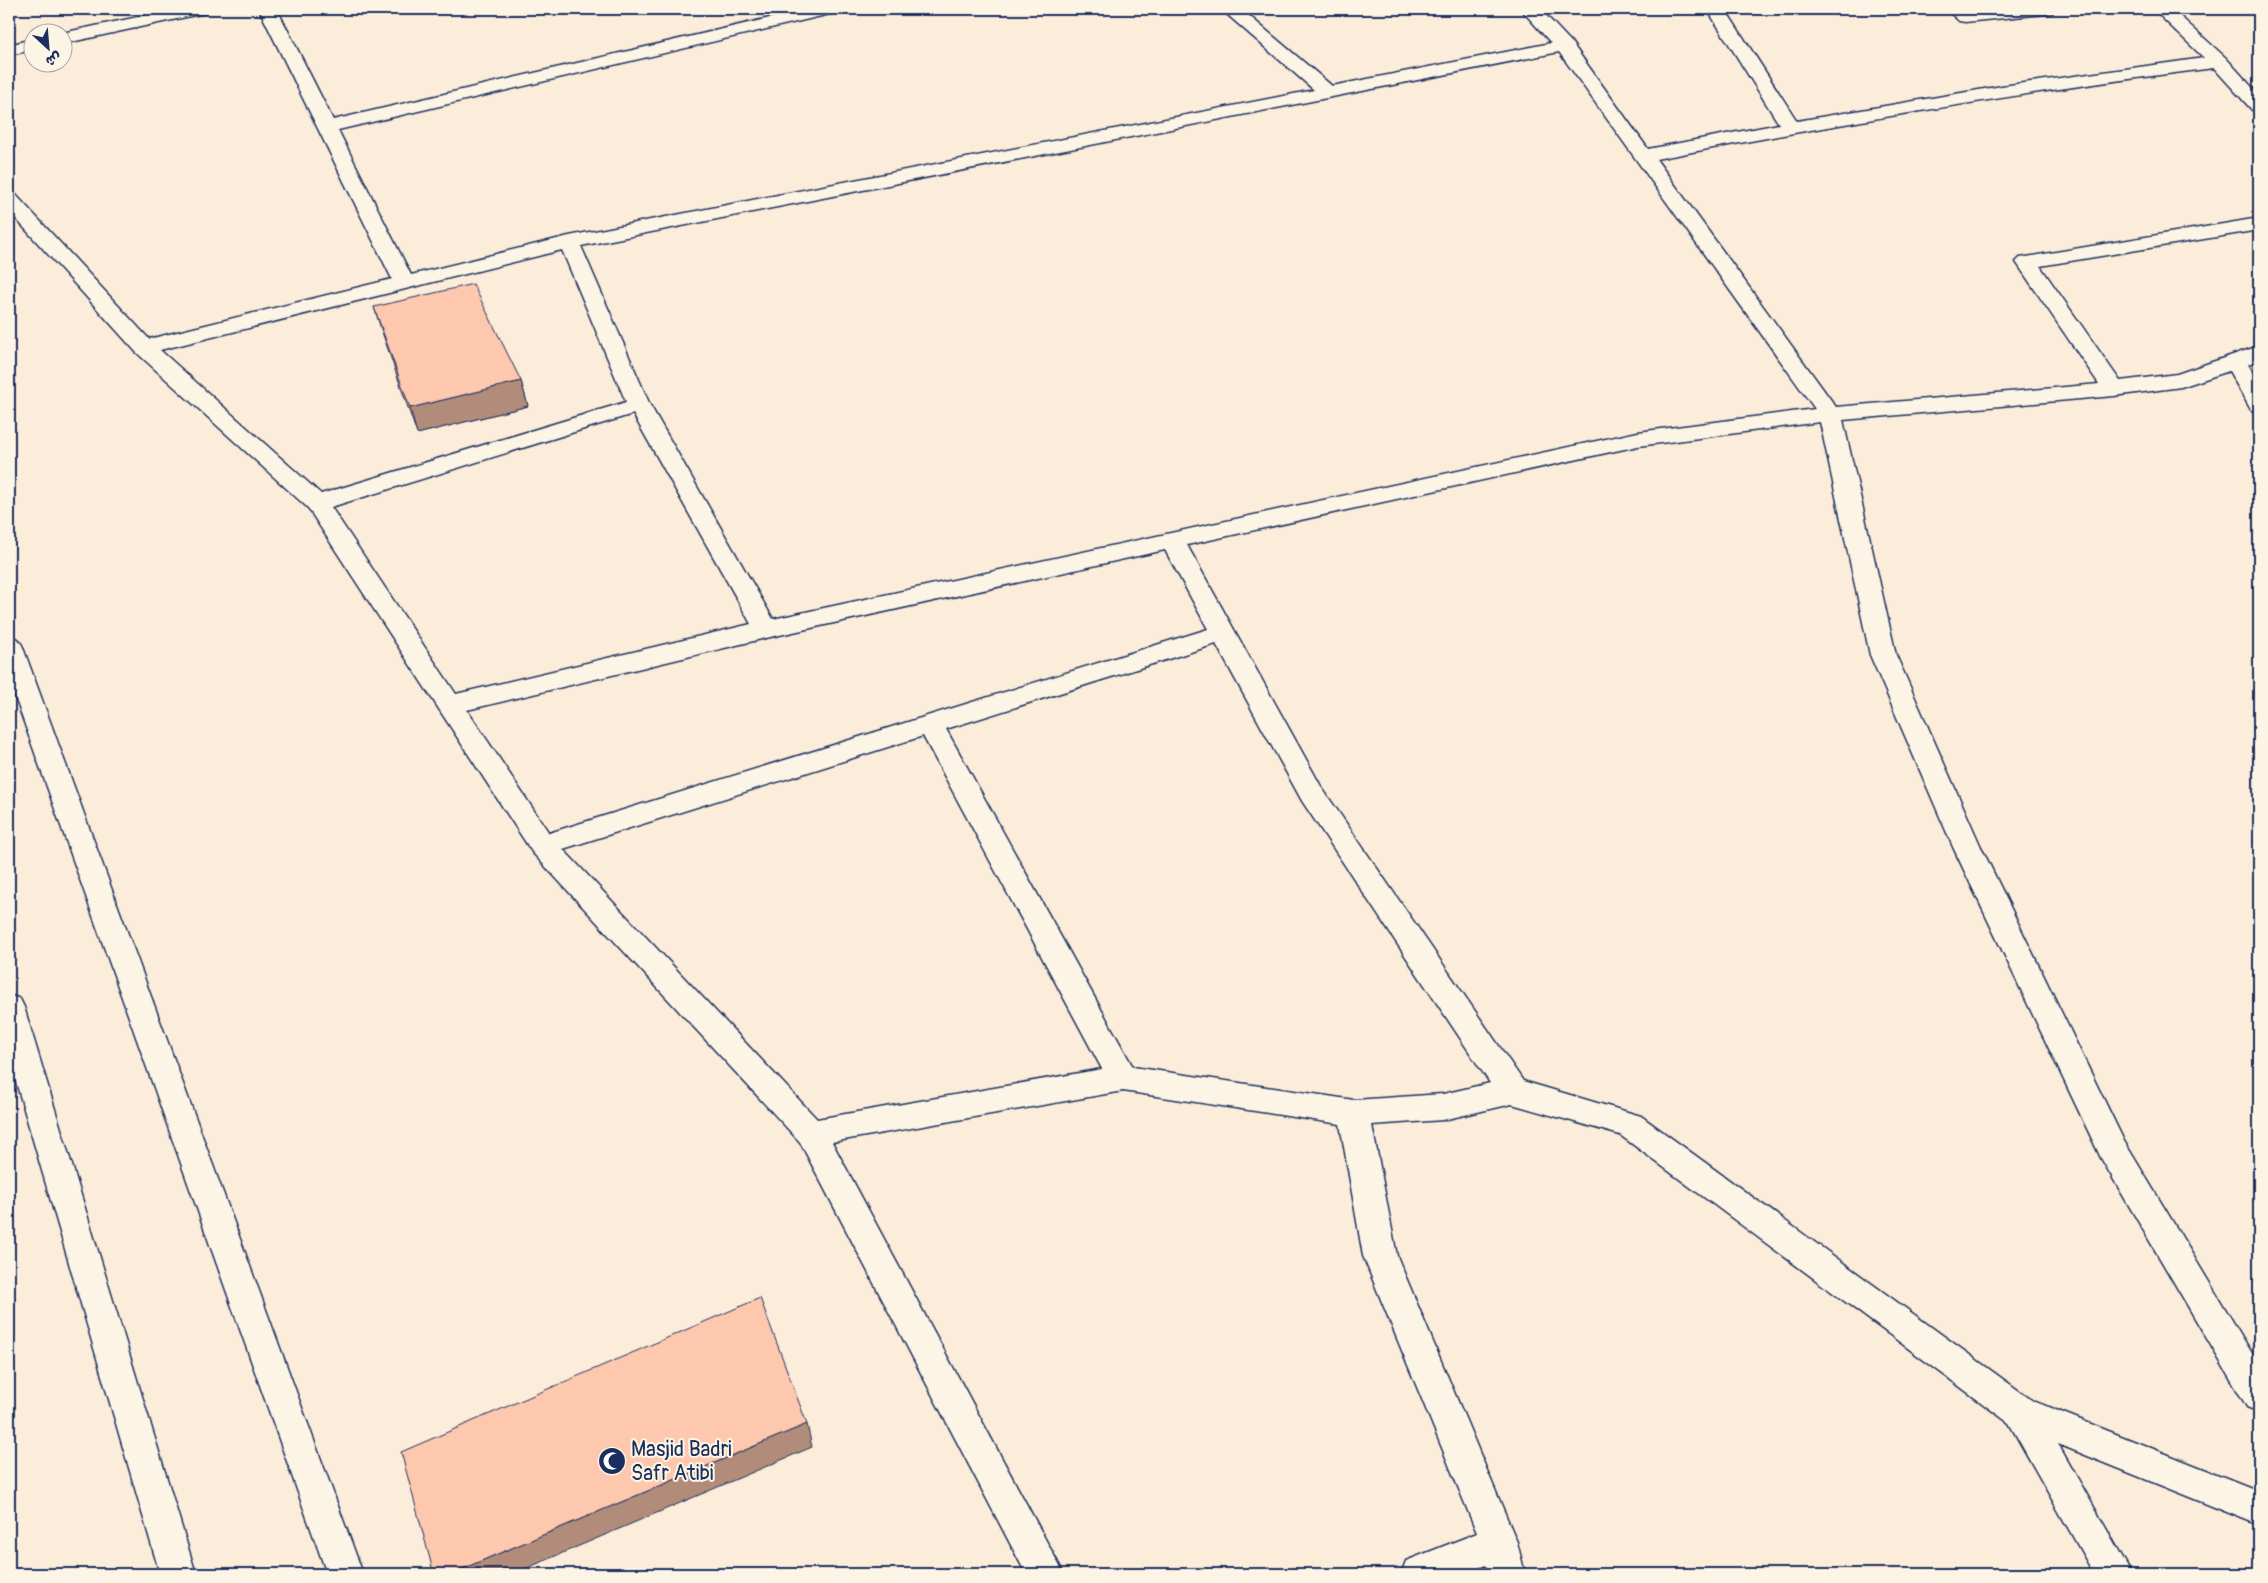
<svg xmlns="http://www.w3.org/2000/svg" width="2268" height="1583" font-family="Pangolin,'Playpen Sans Arabic',sans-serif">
<rect width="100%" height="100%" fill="#fcecda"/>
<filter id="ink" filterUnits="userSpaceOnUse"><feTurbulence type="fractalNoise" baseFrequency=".02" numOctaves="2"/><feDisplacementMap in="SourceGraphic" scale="10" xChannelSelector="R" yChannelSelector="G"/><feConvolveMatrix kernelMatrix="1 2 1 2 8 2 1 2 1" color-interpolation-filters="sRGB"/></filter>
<g filter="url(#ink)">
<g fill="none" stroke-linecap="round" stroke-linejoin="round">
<g stroke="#1b2f5e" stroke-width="3">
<g id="street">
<path d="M176,9H209L206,13L200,14L62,44V33Z"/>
<path d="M259,9H277L333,120L808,9H839L836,13L830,14L338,130L411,275L569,236L1314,90L1221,9H1241L1332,86L1551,43L1521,9H1540L1571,42L1648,149L1779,124L1707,9H1725L1797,121L2002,86L2204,58L2153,9H2172L2226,58L2259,95V112L2252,110L2214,68C2027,91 1841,123 1656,159L1836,407L2099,384L2016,262L2020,258L2259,218V230L2040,266L2120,381L2177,374L2259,346V360L2248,364L2259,385V412L2251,410L2229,371L2181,387L2114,396L1843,420L1896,655L1981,847L2124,1141L2259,1365V1412L2247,1407L2101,1158L1953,847L1870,655L1820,422L1638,446L1187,545L1322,788L1523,1081L1641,1116L2033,1401L2259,1491V1525L2058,1444L2132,1574H2094L2009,1423L1620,1135L1512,1104L1443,1120L1372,1125L1397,1256L1517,1542L1525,1574H1489L1486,1565L1463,1574H1401L1406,1561L1477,1533L1363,1256L1340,1124L1123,1091L832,1142L1064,1574H1026L800,1142L532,852L308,508L136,352L9,211V193L16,195L149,339L392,279ZM1559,52L1815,409L1638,432L773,619L650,405L581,246ZM562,250L626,402L321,494L160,350ZM633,414L751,624L456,694L331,507ZM1165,550L1208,629L549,833L467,710L766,638ZM1216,644L1302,801L1490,1083L1443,1094L1354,1100L1133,1067L946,729ZM923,736L1102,1069L817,1119L563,849Z"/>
<path d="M1946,9H1966L1969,11L1994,9H2055L2052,13L2046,14L1965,22L1959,21Z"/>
<path d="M32,39V50L9,55V45Z"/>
</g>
</g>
<g stroke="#1b2f5e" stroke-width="3">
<g id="secondary">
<path d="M9,636L18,639L22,645L363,1574H327L9,680Z"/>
<path d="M9,995L20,999L24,1007L196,1574H160L9,1058Z"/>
</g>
</g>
<use href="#street" fill="#fcf5e5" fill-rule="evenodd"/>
<use href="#secondary" fill="#fcf5e5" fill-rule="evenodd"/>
</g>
<path fill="#daac96" stroke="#1b2f5e" d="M374,307L521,381L528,406L417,434L382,332Z"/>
<g fill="#b28c7a" stroke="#1b2f5e">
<path d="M521,381L528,406L417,434L410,408Z"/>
<path d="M807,1424L812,1447L513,1574H450Z"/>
</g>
<g fill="#fec8af" stroke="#1b2f5e">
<path d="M473,284L521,381L410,408L374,307Z"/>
<path d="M760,1298L807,1424L450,1574H434L401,1452Z"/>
</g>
</g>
<defs>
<g id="mosque-disc" transform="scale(1.4375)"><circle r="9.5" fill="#1b2f5e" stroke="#fcf5e5"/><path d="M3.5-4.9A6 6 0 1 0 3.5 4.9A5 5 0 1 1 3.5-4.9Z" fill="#fff"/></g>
</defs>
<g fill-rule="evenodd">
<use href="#mosque-disc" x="612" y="1461"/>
</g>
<g text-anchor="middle" stroke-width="4" stroke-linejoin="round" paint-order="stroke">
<g font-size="21" fill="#1b2f5e" stroke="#fcf5e5" text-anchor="start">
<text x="631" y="1456">Masjid Badri<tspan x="631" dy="24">Safr Atibi</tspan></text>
</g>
</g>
<rect width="2268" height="1583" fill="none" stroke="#fcf5e5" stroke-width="30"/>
<rect x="15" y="15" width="2238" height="1553" fill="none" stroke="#1b2f5e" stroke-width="2" filter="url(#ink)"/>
<g transform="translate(48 48) rotate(154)"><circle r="24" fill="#fcf5e5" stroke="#a2a6af"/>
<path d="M0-4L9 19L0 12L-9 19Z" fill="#1b2f5e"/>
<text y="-8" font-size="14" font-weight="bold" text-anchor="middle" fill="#1b2f5e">ش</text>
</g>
</svg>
